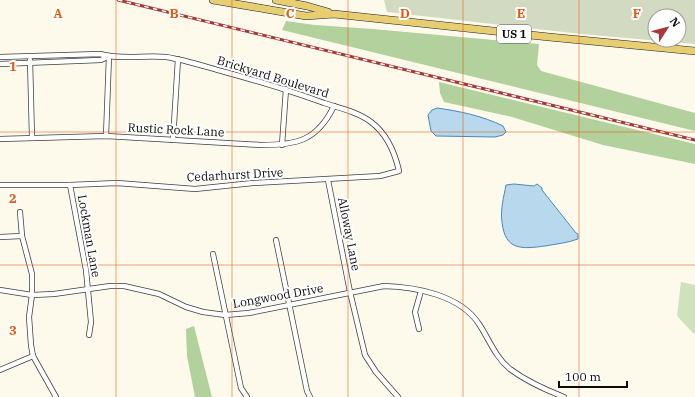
<svg xmlns="http://www.w3.org/2000/svg" width="695" height="397" font-family="'IBM Plex Serif',serif">
<rect width="100%" height="100%" fill="#fdfaec"/>
<path fill="#cee2bb" d="M681,282L695,285V333H693L677,316Z"/>
<g fill="#b2d19c">
<path d="M286,21L315,25L373,29L539,44L537,65L541,71L695,113V131L282,30Z"/>
<path d="M439,82L695,144V164L603,145L512,117L444,102L440,93Z"/>
<path d="M194,326L212,397H195L187,356L186,329Z"/>
</g>
<path fill="#d2dbc1" fill-rule="evenodd" d="M384,0H695V44L581,34L387,12ZM655,16H679V40H655Z"/>
<g fill="#b7d8ed" stroke="#4889bb">
<path d="M437,108C459,111 483,116 503,126L506,132L503,135L495,137L436,136L431,131L428,115L432,110Z"/>
<path d="M514,184L534,186L537,184L542,188V190L576,233L578,234V239C567,243 556,244 545,246C522,249 505,251 502,222C500,210 504,196 506,185Z"/>
</g>
<g fill="none" stroke-linecap="round" stroke-linejoin="round">
<g stroke="#3e3e3e" stroke-width="6">
<g id="minor">
<path d="M0,57L100,54C121,60 145,55 166,57C186,60 206,67 225,72C258,81 291,91 324,103C339,108 358,112 371,122C387,134 395,153 399,171L380,176L253,183L195,189L117,183L70,185H0"/>
<path d="M30,60L32,138"/>
<path d="M0,64L101,60L109,56"/>
<path d="M106,136L109,56"/>
<path d="M0,139L106,136L261,145C297,145 317,141 334,106"/>
<path d="M173,140L178,59"/>
<path d="M282,145L286,89"/>
<path d="M328,180L350,292L365,355L376,372L398,397"/>
<path d="M70,185L86,270L91,322L89,335"/>
<path d="M20,212L22,236L32,274V295L29,317L31,345L33,356L56,397"/>
<path d="M0,237L22,236"/>
<path d="M276,240L307,391L310,397"/>
<path d="M213,254L241,388L247,397"/>
<path d="M0,290L32,295L54,294L110,286H124L159,294L186,307L203,312L225,315L249,313L384,286C416,287 460,295 479,324C489,339 495,357 510,369C526,381 546,390 564,397"/>
<path d="M419,329L415,312L421,291"/>
<path d="M0,370L33,356"/>
</g>
</g>
<g stroke="#1c1c1c" stroke-width="8">
<g id="primary">
<path d="M213,0L306,16L334,14L549,37L695,51"/>
<path d="M276,0L307,6L328,12"/>
</g>
</g>
<use href="#minor" stroke="#fff" stroke-width="4.5"/>
<use href="#primary" stroke="#e7ce72" stroke-width="7"/>
<g stroke="#a93638" stroke-width="3">
<path id="rail" d="M118,0L695,140"/>
</g>
<use href="#rail" stroke="#fff" stroke-width="1.5" stroke-dasharray="4.5" stroke-linecap="butt"/>
</g>
<path fill="none" stroke="#e8590c" stroke-width="1" stroke-opacity="0.55" d="M116,0V397M232,0V397M348,0V397M463,0V397M579,0V397M0,132H695M0,265H695"/>
<g text-anchor="middle" stroke-width="4" stroke-linejoin="round" paint-order="stroke">
<rect fill="#fff" stroke="#545454" stroke-width="1" x="497" y="25" width="34" height="18" rx="3"/>
<g font-size="11" font-weight="bold" fill="#0b0b0b">
<text x="514" y="38">US 1</text>
</g>
<g font-size="12" fill="#0b0b0b" stroke="#fff">
<text transform="translate(273 77) rotate(17)" y="4">Brickyard Boulevard</text>
<text transform="translate(176 130) rotate(3)" y="4">Rustic Rock Lane</text>
<text transform="translate(235 175) rotate(-3)" y="4">Cedarhurst Drive</text>
<text transform="translate(349 234) rotate(79)" y="4">Alloway Lane</text>
<text transform="translate(89 236) rotate(80)" y="4">Lockman Lane</text>
<text transform="translate(278 296) rotate(-10)" y="4">Longwood Drive</text>
</g>
</g>
<g font-size="13" text-anchor="middle" font-weight="bold" fill="#e8590c" stroke="#fff" stroke-width="4" stroke-linejoin="round" paint-order="stroke">
<text x="58" y="18">A</text>
<text x="174" y="18">B</text>
<text x="290" y="18">C</text>
<text x="405" y="18">D</text>
<text x="521" y="18">E</text>
<text x="637" y="18">F</text>
<text x="13" y="71">1</text>
<text x="13" y="203">2</text>
<text x="13" y="335">3</text>
</g>
<g transform="translate(667 28) rotate(54)"><circle r="19" fill="#ffffff" stroke="#9d9d9d"/>
<path d="M0-3L7 15L0 10L-7 15Z" fill="#a93638"/>
<text y="-6" font-size="11" font-weight="bold" text-anchor="middle" fill="#0b0b0b">N</text>
</g>
<path d="M559 381v6h68v-6" fill="none" stroke="#0b0b0b" stroke-width="2"/>
<text x="565" y="381" font-size="12" fill="#0b0b0b" stroke="#ffffff" stroke-width="3" paint-order="stroke">100 m</text>
</svg>
